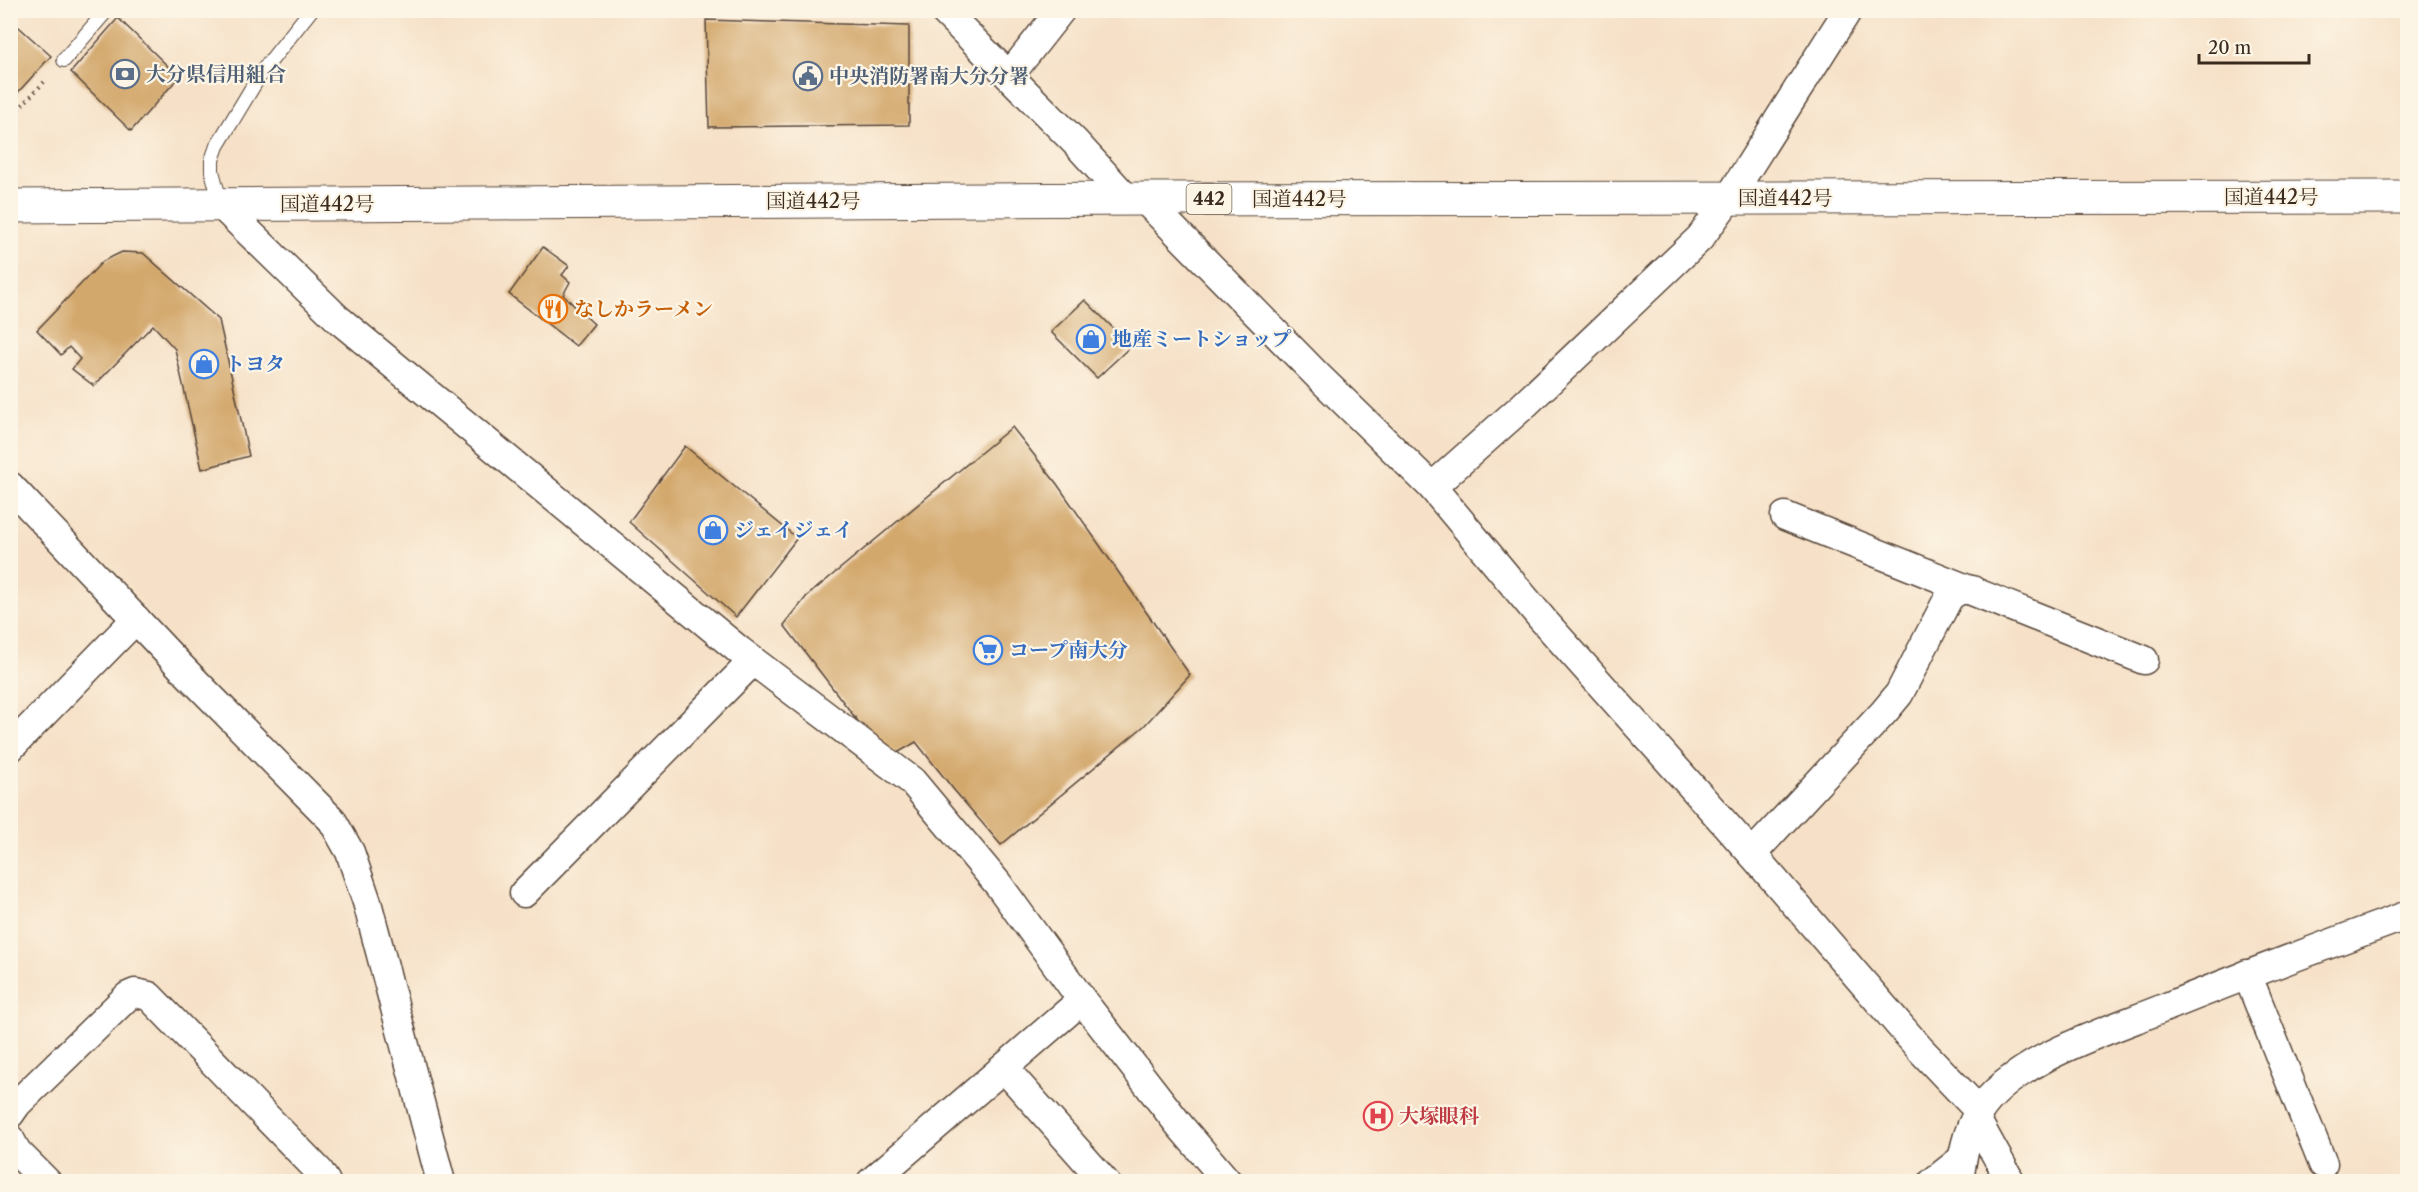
<svg xmlns="http://www.w3.org/2000/svg" width="2418" height="1192" font-family="'Libre Caslon Text','Noto Serif JP',serif">
<rect width="100%" height="100%" fill="#fcf5e5"/>
<filter id="ink" filterUnits="userSpaceOnUse"><feTurbulence type="fractalNoise" baseFrequency=".0167" numOctaves="2"/><feDisplacementMap in="SourceGraphic" scale="12" xChannelSelector="R" yChannelSelector="G"/><feConvolveMatrix kernelMatrix="1 2 1 2 8 2 1 2 1" color-interpolation-filters="sRGB"/></filter>
<filter id="wash" filterUnits="userSpaceOnUse"><feTurbulence type="fractalNoise" baseFrequency=".008" numOctaves="4" result="noise"/><feDisplacementMap in="SourceGraphic" scale="24" xChannelSelector="R" yChannelSelector="G"/><feGaussianBlur stdDeviation="1.35" result="paint"/><feColorMatrix in="noise" values="0 0 0 0 0 0 0 0 0 0 0 0 0 0 0 0 0 1.4 0 .05"/><feComposite in="paint" operator="in"/></filter>
<g filter="url(#wash)">
<rect width="100%" height="100%" fill="#f6e1c8"/>
<g id="blocks">
<g fill="#d3a86d">
<path d="M118,18L179,77L131,131L71,72Z"/>
<path d="M10,19L51,56L10,101Z"/>
<path d="M706,20L909,26V125L709,127Z"/>
<path d="M543,247L569,266L562,275L570,282L563,295L594,324L576,346L509,294Z"/>
<path d="M122,252L143,253L219,320L249,456L202,469L175,349L153,325L94,386L72,369L80,359L69,347L61,355L37,330L103,261Z"/>
<path d="M1085,300L1131,346L1097,378L1051,332Z"/>
<path d="M1012,427L1057,484L1190,675L1144,726L1001,845L954,790L916,742L887,759L784,625L807,596Z"/>
<path d="M685,446L797,538L736,617L629,522Z"/>
</g>
</g>
</g>
<g filter="url(#ink)">
<use href="#blocks" fill-opacity="0" stroke="#574538" stroke-width="1.5"/>
<g fill="none" stroke-linecap="round" stroke-linejoin="round">
<g stroke="#574538" stroke-width="16">
<g id="lane">
<path d="M64,60L107,10"/>
<path d="M221,205L212,171V160L217,146L261,73L311,10"/>
</g>
</g>
<g stroke="#574538" stroke-width="31">
<g id="street">
<path d="M943,10L1075,142L1127,199"/>
<path d="M1848,10L1729,198L1700,238L1523,406L1432,487L1543,620L1752,854L1920,1049L1979,1111"/>
<path d="M1009,76L1061,10"/>
<path d="M1144,199L1319,377L1432,487"/>
<path d="M221,205L338,319L740,651L912,781L998,884L1082,1000L1180,1126L1228,1182"/>
<path d="M10,486L180,666L332,820L350,852L367,902L441,1182"/>
<path d="M1785,516L2144,660"/>
<path d="M10,748L136,619"/>
<path d="M1752,854L1884,712L1899,694L1949,597L1959,590H1972"/>
<path d="M524,893L753,661"/>
<path d="M2247,974L2323,1164"/>
<path d="M1004,1068L1105,1182"/>
<path d="M10,1114L17,1104L128,996L135,993L149,996L319,1171L326,1182"/>
<path d="M1976,1119L2011,1182"/>
<path d="M10,1139L17,1152L47,1182"/>
<path d="M871,1182L1082,1000"/>
<path d="M1933,1182L1962,1159"/>
<path d="M1959,1182C1962,1159 1966,1131 1979,1112C2013,1059 2108,1031 2164,1008C2245,975 2326,945 2408,915"/>
</g>
</g>
<g stroke="#574538" stroke-width="35">
<path id="highway" d="M10,206L1144,199L2408,197"/>
</g>
<path stroke="#574538" stroke-width="4" stroke-dasharray="1.5 4.5" stroke-linecap="butt" d="M10,118L47,79"/>
<use href="#lane" stroke="#fff" stroke-width="14"/>
<use href="#street" stroke="#fff" stroke-width="28"/>
<use href="#highway" stroke="#fff" stroke-width="33"/>
</g>
</g>
<defs>
<g id="bank-ring" transform="scale(1.5)"><circle r="9.5" fill="#fcf5e5" stroke="#5c6f8a" stroke-width="1.5"/><path d="M-6-4H6V4H-6ZM0-2.3a2.3 2.3 0 1 0 0 4.6a2.3 2.3 0 1 0 0-4.6Z" fill="#5c6f8a"/></g>
<g id="civic-ring" transform="scale(1.5)"><circle r="9.5" fill="#fcf5e5" stroke="#5c6f8a" stroke-width="1.5"/><path d="M-.6-6.5H3V-4.5H.6V-3L4-1V1h2V6H-6V1h2V-1L-.6-3ZM-1.2 2.5V6h2.4V2.5Z" fill="#5c6f8a"/></g>
<g id="restaurant-ring" transform="scale(1.5)"><circle r="9.5" fill="#fcf5e5" stroke="#e8710a" stroke-width="1.5"/><path d="M-5-6h1v4h1v-4h1v4h1v-4h1v5L-1.5 .5V6h-2V.5L-5-1ZM5-6V6H3V1.5H1.5Q1.5-4 5-6Z" fill="#e8710a"/></g>
<g id="shop-ring" transform="scale(1.5)"><circle r="9.5" fill="#fcf5e5" stroke="#3f7fe0" stroke-width="1.5"/><path d="M-5-2.5h2.3a2.7 3.5 0 0 1 5.4 0H5L5.5 6h-11ZM-1.5-2.5h3a1.5 2.3 0 0 0-3 0Z" fill="#3f7fe0"/></g>
<g id="supermarket-ring" transform="scale(1.5)"><circle r="9.5" fill="#fcf5e5" stroke="#3f7fe0" stroke-width="1.5"/><path d="M-6-5.5h2.5l.6 2H6L4.5 2H-2.5L-4.4-4H-6ZM-1.5 3.2a1.3 1.3 0 1 0 .1 0ZM3 3.2a1.3 1.3 0 1 0 .1 0Z" fill="#3f7fe0"/></g>
<g id="hospital-ring" transform="scale(1.5)"><circle r="9.5" fill="#fcf5e5" stroke="#e0444e" stroke-width="1.5"/><path d="M-5-5h3v3.5h4V-5h3V5h-3V1.5h-4V5h-3Z" fill="#e0444e"/></g>
</defs>
<g fill-rule="evenodd">
<use href="#bank-ring" x="125" y="74"/>
<use href="#civic-ring" x="808" y="76"/>
<use href="#restaurant-ring" x="553" y="309"/>
<use href="#shop-ring" x="1091" y="339"/>
<use href="#shop-ring" x="204" y="364"/>
<use href="#shop-ring" x="713" y="530"/>
<use href="#supermarket-ring" x="988" y="650"/>
<use href="#hospital-ring" x="1378" y="1116"/>
</g>
<g text-anchor="middle" stroke-width="4.5" stroke-linejoin="round" paint-order="stroke">
<rect fill="#fcf5e5" stroke="#75675a" stroke-width="1.5" x="1186.5" y="184" width="45" height="30" rx="4.5"/>
<g font-size="18" font-weight="bold" fill="#3b2a1e">
<text x="1209" y="205">442</text>
</g>
<g font-size="20" font-weight="bold" fill="#4e5e75" stroke="#fcf5e5" text-anchor="start">
<text x="146" y="81">大分県信用組合</text>
<text x="829" y="83">中央消防署南大分分署</text>
</g>
<g font-size="20" fill="#3b2a1e" stroke="#fcf5e5">
<text x="2271" y="204">国道442号</text>
<text x="1785" y="205">国道442号</text>
<text x="1299" y="206">国道442号</text>
<text x="813" y="208">国道442号</text>
<text x="327" y="211">国道442号</text>
</g>
<g font-size="20" font-weight="bold" fill="#c56008" stroke="#fcf5e5" text-anchor="start">
<text x="574" y="316">なしかラーメン</text>
</g>
<g font-size="20" font-weight="bold" fill="#366cbe" stroke="#fcf5e5" text-anchor="start">
<text x="1112" y="346">地産ミートショップ</text>
<text x="225" y="371">トヨタ</text>
<text x="734" y="537">ジェイジェイ</text>
<text x="1009" y="657">コープ南大分</text>
</g>
<g font-size="20" font-weight="bold" fill="#be3a42" stroke="#fcf5e5" text-anchor="start">
<text x="1399" y="1123">大塚眼科</text>
</g>
</g>
<rect width="2418" height="1192" fill="none" stroke="#fcf5e5" stroke-width="36"/>
<path d="M2199 54v9h110v-9" fill="none" stroke="#3b2a1e" stroke-width="3"/>
<text x="2208" y="54" font-size="18" fill="#3b2a1e" stroke="#fcf5e5" stroke-width="4.5" paint-order="stroke">20 m</text>
</svg>
